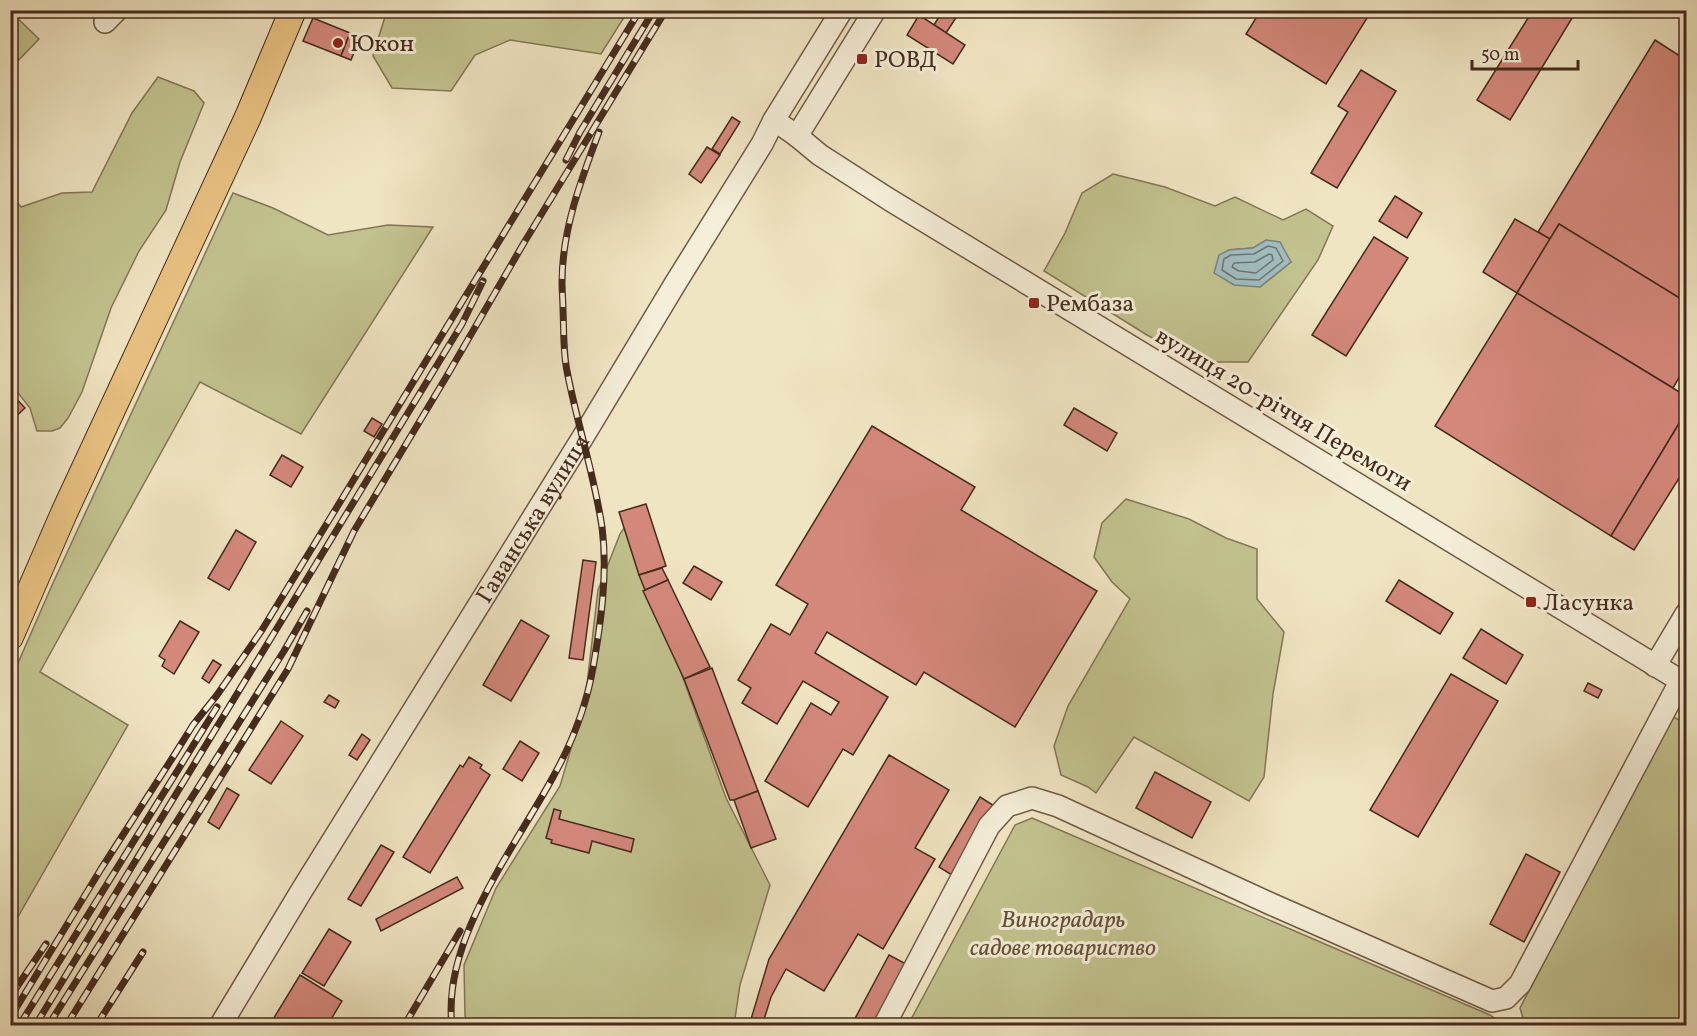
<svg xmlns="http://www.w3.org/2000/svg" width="1697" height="1036" font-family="Vollkorn,serif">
<rect width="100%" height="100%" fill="#f0e5c3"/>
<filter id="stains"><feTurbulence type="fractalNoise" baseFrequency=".00333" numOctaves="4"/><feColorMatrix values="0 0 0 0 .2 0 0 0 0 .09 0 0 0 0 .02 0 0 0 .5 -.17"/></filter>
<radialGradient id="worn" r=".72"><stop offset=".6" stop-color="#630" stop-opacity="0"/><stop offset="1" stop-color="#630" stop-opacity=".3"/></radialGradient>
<g fill="#c2c28e" stroke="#847656" stroke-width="1.5" fill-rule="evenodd">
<path d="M387,10H628V11L601,54L510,40L475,55L451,91L392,88L373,56Z"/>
<path d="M10,11L39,39L11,68H10Z"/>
<path d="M158,77L194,91L204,103L180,162L166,210L139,251L111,308L82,392L68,418L60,428L52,431H37L30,408L15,389L11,388V195L21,207L62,193L92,192L132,113Z"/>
<path d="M1113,174L1165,187L1215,206L1235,197L1283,220L1306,209L1333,226L1318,260L1248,362H1200L1147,335L1044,271L1065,233L1082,193ZM1253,248L1291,262L1260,287L1229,250Z"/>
<path d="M233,193L273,208L328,235L388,225L433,227L301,434L200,382L40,672L128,725L11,929V679L53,583Z"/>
<path d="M1126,499L1189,519L1226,538L1257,549V599L1284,632L1273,694L1264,777L1249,801L1134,737L1096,793L1088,787L1061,775L1054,746L1068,706L1130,599L1112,582L1094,557L1102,523Z"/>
<path d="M624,528L682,675L726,798L770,885L740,985L734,1025H468L465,1016L464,965L496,888L560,786L585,701L598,590L620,534Z"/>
<path d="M1672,716L1686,724V1025H1525L1520,1008Z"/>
<path d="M1032,818L1490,1015L1504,1025H908L1015,825Z"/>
</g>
<path fill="#a0bcbf" stroke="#7c827e" stroke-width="1.5" d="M1266,240L1280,242L1291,262L1260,287L1234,285L1214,273L1219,255L1229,250L1253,248Z"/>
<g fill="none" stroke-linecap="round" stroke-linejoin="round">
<g stroke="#72746e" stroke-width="1.5">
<path d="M1268,246L1276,248L1283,261L1259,280L1236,279L1222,270L1224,259L1231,255L1254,254Z"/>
<path d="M1269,254L1272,255L1273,260L1256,273L1239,271L1232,267L1234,263L1255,262Z"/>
</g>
</g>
<g fill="#d4887c" stroke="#452b1d" stroke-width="1.5">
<path d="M943,10H961L946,33L934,25Z"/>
<path d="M1261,10H1372L1326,84L1246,34Z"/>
<path d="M1533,10H1577L1510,120L1477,100Z"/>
<path d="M919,15L965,45L953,64L907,35Z"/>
<path d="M313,18L350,33L341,56L303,41Z"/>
<path d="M350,33L360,38L351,60L341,56Z"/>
<path d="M1655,40L1686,60V302L1559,224L1550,239L1538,232Z"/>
<path d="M1361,70L1396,91L1337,188L1311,173L1348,112L1338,106Z"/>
<path d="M732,117L740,122L720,154L712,149Z"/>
<path d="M707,147L720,155L701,183L689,174Z"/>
<path d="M1395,196L1422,213L1407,238L1379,221Z"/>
<path d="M1515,219L1550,239L1517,293L1483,272Z"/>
<path d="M1559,224L1686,302V366L1673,388L1517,293Z"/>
<path d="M1374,237L1408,258L1346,356L1312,335Z"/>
<path d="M1517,293L1686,396V412L1611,536L1435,426Z"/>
<path d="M12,394L25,408L10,422V395Z"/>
<path d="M1074,408L1117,433L1107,451L1064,425Z"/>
<path d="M1686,412V467L1634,550L1611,536Z"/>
<path d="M372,418L382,424L374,437L364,431Z"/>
<path d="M872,426L975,487L961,510L1097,591L1015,727L924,672L916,685L827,632L815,653L888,697L853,755L843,749L808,807L765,781L811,703L831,715L839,702L803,681L777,724L742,703L751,688L738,680L771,624L790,635L808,604L776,585Z"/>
<path d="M282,455L303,467L291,487L270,475Z"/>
<path d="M646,504L666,566L639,575L619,512Z"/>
<path d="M236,530L256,542L229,590L208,578Z"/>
<path d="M583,560L596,562L583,660L569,658Z"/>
<path d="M694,566L722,582L711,600L683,583Z"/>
<path d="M662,568L668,580L645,590L639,575Z"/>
<path d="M668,580L710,667L684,679L643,591Z"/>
<path d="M1399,580L1453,613L1440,634L1386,601Z"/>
<path d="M521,620L549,636L511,701L483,685Z"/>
<path d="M180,621L199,632L174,674L162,666L165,660L159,656Z"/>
<path d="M1481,629L1523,655L1506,684L1463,658Z"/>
<path d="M213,660L221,665L209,683L202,678Z"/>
<path d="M712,668L758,791L734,800H730L684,679Z"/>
<path d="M1451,674L1498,701L1418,837L1370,810Z"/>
<path d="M1588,683L1602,690L1598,698L1584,691Z"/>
<path d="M329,695L339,701L335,708L324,702Z"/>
<path d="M281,721L303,736L271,784L249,770Z"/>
<path d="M362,734L370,740L357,760L349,755Z"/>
<path d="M520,741L539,753L522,781L503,769Z"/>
<path d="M889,755L949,790L915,848L935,859L883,949L858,934L824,991L786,969L771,997L762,1026H749L769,959Z"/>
<path d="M469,757L482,765L480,768L490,775L430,873L403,857L460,765L463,767Z"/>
<path d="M1155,772L1211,802L1192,838L1136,808Z"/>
<path d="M227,788L239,795L219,829L208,822Z"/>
<path d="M758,791L776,839L751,848L734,800Z"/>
<path d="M980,797L996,807L955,877L939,867Z"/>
<path d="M554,809L561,811L559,819L634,839L631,852L592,841L589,853L551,843L552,840L546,838Z"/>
<path d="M381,845L394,852L361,906L348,899Z"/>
<path d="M1526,854L1560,872L1524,942L1490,924Z"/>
<path d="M457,877L463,888L381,931L376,919Z"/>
<path d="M329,929L351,942L324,986L302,973Z"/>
<path d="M889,955L908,965L876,1026H851Z"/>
<path d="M300,975L342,1001L327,1026H269Z"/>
</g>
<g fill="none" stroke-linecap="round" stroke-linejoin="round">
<g stroke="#705a46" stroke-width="24">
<g id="minor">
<path d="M105,22L117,10"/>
<path d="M774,120L797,136L820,155L890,200L1686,684"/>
<path d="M797,136L875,10"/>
<path d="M1655,666L1686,614"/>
<path id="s1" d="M220,1026L302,890L583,437L675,284L762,144L774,120L842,10"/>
<path d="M884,1026L989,826L1007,806L1032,798L1058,806L1271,904L1492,1001L1506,998L1520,984L1681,680"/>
</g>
</g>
<g stroke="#452b1d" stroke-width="28">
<path id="major" d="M10,637L64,513L248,117L293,10"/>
</g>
<use href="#minor" stroke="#f5eed8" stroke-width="21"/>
<use href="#major" stroke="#e8c282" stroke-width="26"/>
<g stroke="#452b1d" stroke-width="7">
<g id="rail">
<path d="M566,160L580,132L654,10"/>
<path d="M10,997L46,944"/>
<path d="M10,1018L101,869L173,757L193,725L217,695L262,630L640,10"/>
<path d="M19,1026L217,707"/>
<path d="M35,1026L462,324L483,281"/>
<path d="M48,1026L284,651L307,611"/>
<path d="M66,1026L288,669L354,531L448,374L525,241L666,10"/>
<path d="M96,1026L143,952"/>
<path d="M404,1026L460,931"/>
<path d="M452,1026C442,940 514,849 553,777C572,743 586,707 593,668C601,622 608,573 602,527C594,474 577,423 567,371C563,351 564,331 563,310C563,301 562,291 562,282C562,230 581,180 599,132"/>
</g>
</g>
<use href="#rail" stroke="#f5eed8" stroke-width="4.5" stroke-dasharray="14" stroke-linecap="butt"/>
</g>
<g fill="#8f2418" stroke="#f5eed8" stroke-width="2">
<circle cx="338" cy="43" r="6"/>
<rect x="856" y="53" width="12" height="12" rx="3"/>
<rect x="1028" y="297" width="12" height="12" rx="3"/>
<rect x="1525" y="596" width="12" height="12" rx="3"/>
</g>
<g text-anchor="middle" stroke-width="6" stroke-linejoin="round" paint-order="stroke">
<g font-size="24" fill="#452b1d" stroke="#f5eed8" text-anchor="start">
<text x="350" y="51">Юкон</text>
<text x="874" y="67">РОВД</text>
<text x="1046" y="311">Рембаза</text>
<text x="1543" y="610">Ласунка</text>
</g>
<g font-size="24" fill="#452b1d" stroke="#f5eed8">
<text transform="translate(1284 409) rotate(31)" y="8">вулиця 20-річчя Перемоги</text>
<text dy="8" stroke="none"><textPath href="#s1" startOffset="596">Гаванська вулиця</textPath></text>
</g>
<g font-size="24" font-style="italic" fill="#645139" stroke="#f5eed8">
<text x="1063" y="927">Виноградарь<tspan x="1063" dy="28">садове товариство</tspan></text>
</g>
</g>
<rect width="1697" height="1036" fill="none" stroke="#f0e5c3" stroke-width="36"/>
<rect x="12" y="12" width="1673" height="1012" fill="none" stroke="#452b1d" stroke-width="3"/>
<rect x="18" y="18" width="1661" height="1000" fill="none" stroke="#452b1d" stroke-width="1.5"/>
<path d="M1472 60v9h106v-9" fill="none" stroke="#452b1d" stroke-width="3"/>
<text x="1481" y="60" font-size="18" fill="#452b1d" stroke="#f5eed8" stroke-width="4.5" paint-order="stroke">50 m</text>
<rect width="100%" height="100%" filter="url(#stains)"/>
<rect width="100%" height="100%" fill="url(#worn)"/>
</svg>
